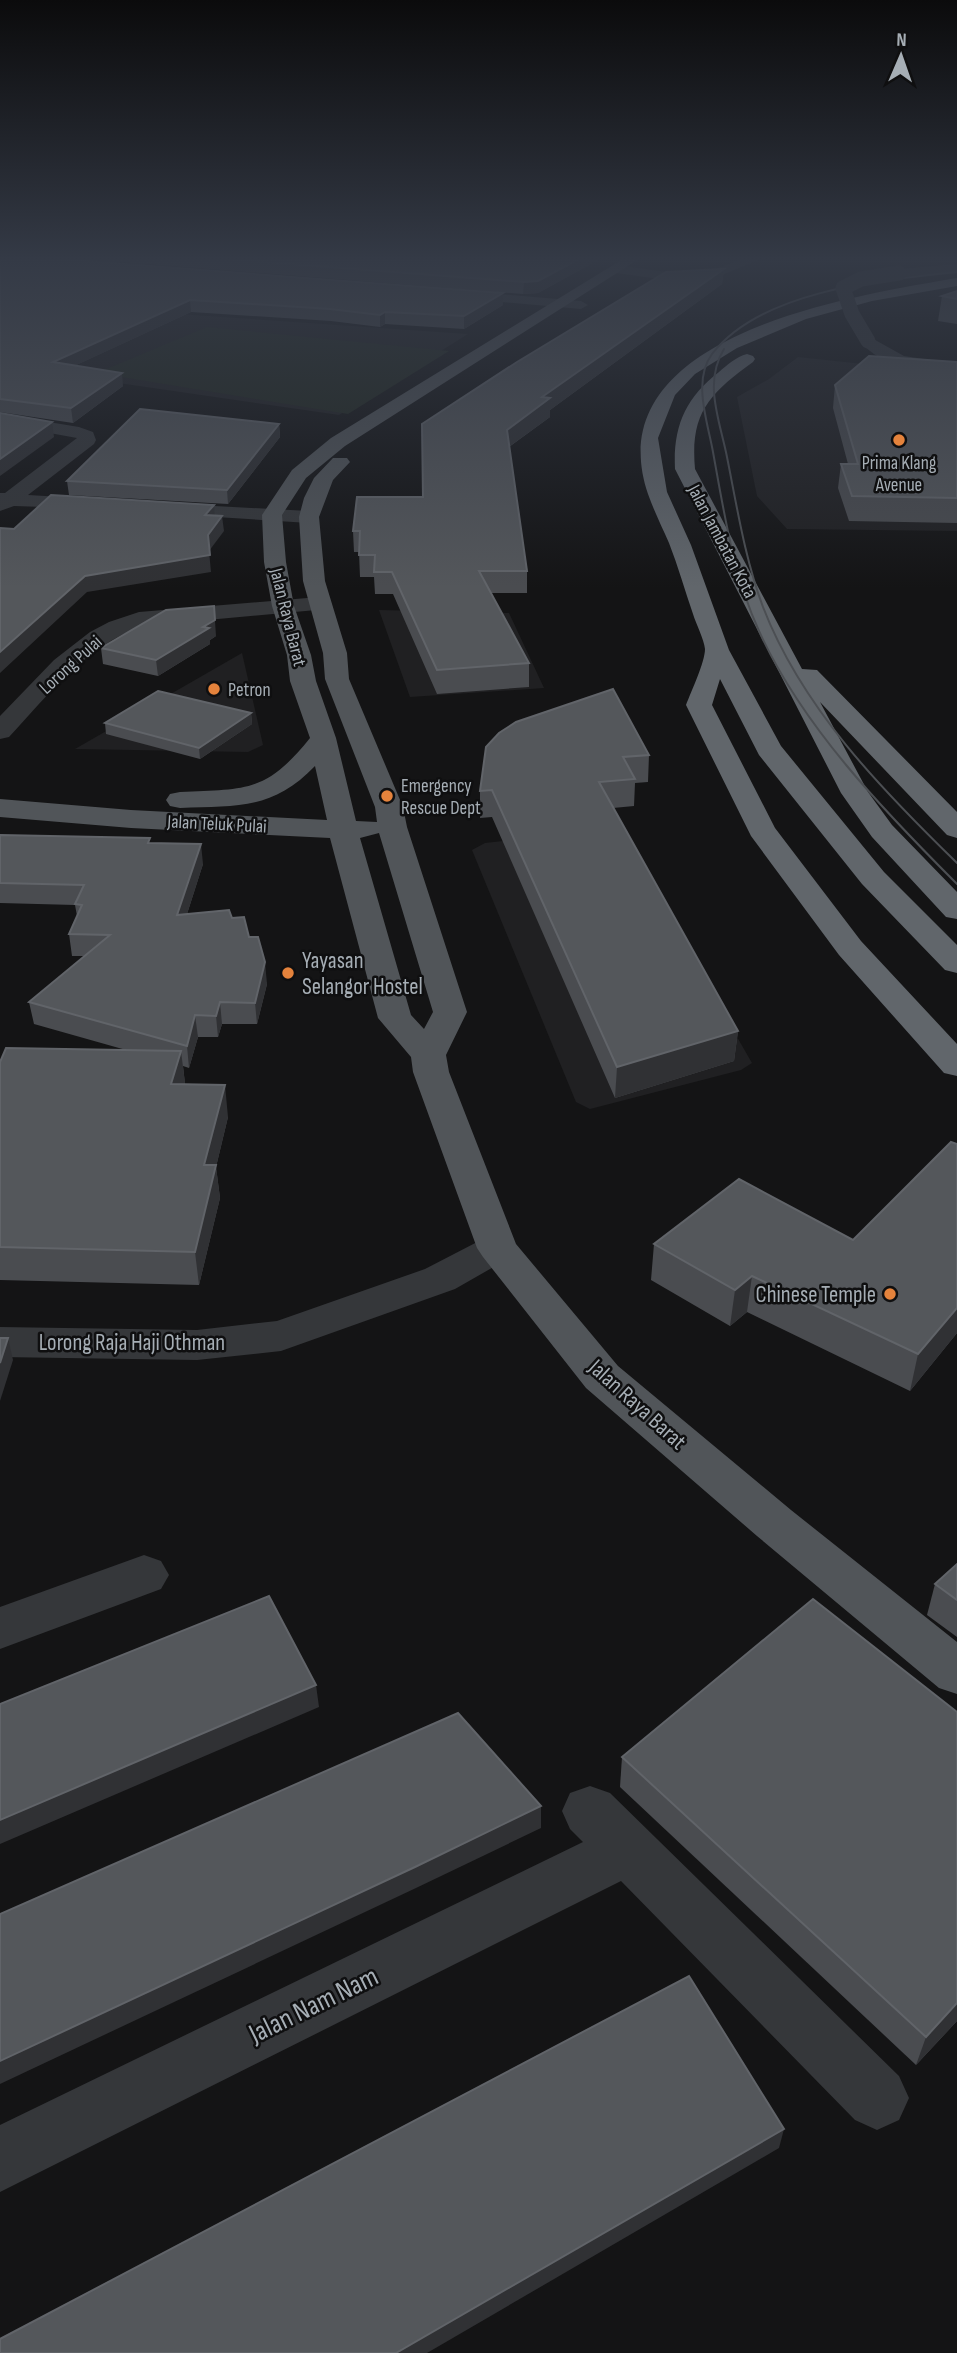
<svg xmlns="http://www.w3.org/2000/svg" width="957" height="2353" font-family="'Sofia Sans Condensed',sans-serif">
<rect width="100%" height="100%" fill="#141415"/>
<g fill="#202022">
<path d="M0,265L86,304L193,315L468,334L339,415L77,377Z"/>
<path d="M798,357L957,374V531L787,529L757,496L737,397L769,379Z"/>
<path d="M379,610L509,613L544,688L410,697Z"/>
<path d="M242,653L263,745L248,752L75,749Z"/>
<path d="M617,829L752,1063L741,1070L590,1109L576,1102L472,850L485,843Z"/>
</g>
<path fill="#212820" d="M207,327L449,351L348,414L97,373Z"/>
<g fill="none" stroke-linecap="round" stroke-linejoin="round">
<g fill="#35373a" fill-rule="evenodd">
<path d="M742,259H761L707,281L667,280L616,273L609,269L616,265L667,272L705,273Z"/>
<path d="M957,264V272L899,277L892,273L899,269Z"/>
<path d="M451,290L581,301L588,305L581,309L446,297L444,294Z"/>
<path d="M868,336L904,356L957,364V374C924,371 882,369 860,341Z"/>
<path d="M0,414L79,427L93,432L96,440L94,444L28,495L97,499L104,501L107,505L104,509L14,506L0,511V493H5L77,438L0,424Z"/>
<path d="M160,503L309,511L316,513L319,517L316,521L309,523L153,513L150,509L153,505Z"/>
<path d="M319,597L327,599L330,604L327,609L142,626C86,646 49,694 9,737L0,739V716L54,660L90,632L109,622L139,612Z"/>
<path d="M497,1235L511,1239L517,1248L511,1257L455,1289L281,1351L197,1360L0,1357V1327L197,1330L277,1321L425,1269L483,1239Z"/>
<path d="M144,1555L161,1561L169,1575L161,1589L0,1649V1607Z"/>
<path d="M590,1786L610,1793L899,2076L909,2098L899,2120L877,2130L855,2120L621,1881L0,2192V2125L583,1842L570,1829L562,1811L570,1793Z"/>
</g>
<path fill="#515559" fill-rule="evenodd" d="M623,259H639L345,446L306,478L282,515L286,562L294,606L311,655L316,681L336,738L356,821L377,822L375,807L325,679L323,653L303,581L299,517L304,498L314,478L333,458H347L350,462L333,480L319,517L325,581L347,653L349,679L403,807L407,827L467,1012L446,1055L449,1072L516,1244L618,1366L791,1510L957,1642V1694L939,1688L757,1536L586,1388L483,1257L477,1248L413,1072L411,1057L378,1018L330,838L131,828L0,817V799L131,810L327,820L315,766C273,810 237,806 180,808L170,806L166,800L170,794L180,792C246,789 266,793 310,738L290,681L287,655L272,606L264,562L262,515L292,470L331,438ZM379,833L433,1012L424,1029L411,1015L360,838Z"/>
<g fill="#61666b" fill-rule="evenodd">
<path d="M957,278V286L872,301L806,319L737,348L695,374L675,395L658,438L667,492L691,545L729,650L781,746L884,872L957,945V973L945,970L862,884L759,755L720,679L712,705L775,828L861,941L957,1044V1076L944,1073L839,955L751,836L686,705C691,692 705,662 705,649C704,639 696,624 693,614C685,591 678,566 669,543C662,527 654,511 648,494C594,335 852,296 957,278Z"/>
<path d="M747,354L753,356L755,359L753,362C709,394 690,413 695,469L802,669L817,670L957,812V838L947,835L820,702L868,792L892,825L957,892V919L946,917L872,837L841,793L675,469C673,427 685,398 719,372C727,365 736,357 747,354Z"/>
</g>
<g stroke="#4c4f53" stroke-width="2">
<path d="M957,272C881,280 762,290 712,354C692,381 708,423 713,452C724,512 733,574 759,631C802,726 884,811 957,884"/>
<path d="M724,349C703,383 720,421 727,457C737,507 745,559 763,607C802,708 881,789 957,863"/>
</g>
<path stroke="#35373a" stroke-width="15" d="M868,341L852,314L843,288L861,279L899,273"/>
</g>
<g fill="#4a4c50">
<path d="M0,259L503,293V305L464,329L385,324L380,327L331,321L191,312L76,365L123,386L73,423L0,412Z"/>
<path d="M83,259H600L538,293L523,294Z"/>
<path d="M724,269L722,284L550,410V417L509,447L527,571V593H491L529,663V687L437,694L393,594H375L374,577H360L359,552H354L353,531L423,497Z"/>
<path d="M957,291V324L938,321L942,296Z"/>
<path d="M957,362V523L849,521L838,488L841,464H848L833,408L835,385Z"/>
<path d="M279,424L280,437L228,504L69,495L67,481Z"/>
<path d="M216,636L210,640V644L158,676L103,664L101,648Z"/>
<path d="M613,689L649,755L648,782L635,783L634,806L613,808L738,1031L734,1061L615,1098L492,817L480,818V791Z"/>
<path d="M251,713L252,724L200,759L106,734L105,723Z"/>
<path d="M0,835L151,843L203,864L187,914L232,918L249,937L267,984L257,1024H222L218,1037H198L189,1068L183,1066L185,1084L228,1117L216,1167L220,1198L199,1285L0,1280V1062L126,1050L34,1024L29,1002L85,956H72L69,934L77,916L75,905L0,903Z"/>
<path d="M853,1240L957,1333L910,1391L747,1312L730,1326L651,1280L654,1244Z"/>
<path d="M957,1564V1637L927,1615L935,1584Z"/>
<path d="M957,1712V2021L916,2065L620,1787L622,1757Z"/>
</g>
<g fill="#303134">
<path d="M579,259H600L538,293L523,294L524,282Z"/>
<path d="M724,269L722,284L550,410V417L506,449L507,430L542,397Z"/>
<path d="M503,293V305L464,329V316Z"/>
<path d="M190,300L191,312L55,375L53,362Z"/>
<path d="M385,312V324L380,327V315Z"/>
<path d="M122,373L123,386L73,423L71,408Z"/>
<path d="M52,422L54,437L0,476V459Z"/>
<path d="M279,424L280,437L228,504L227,490Z"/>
<path d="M214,505L215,520L205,515Z"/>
<path d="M222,516L224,531L209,551L211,572L87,592L0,673V652L85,576L208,535Z"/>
<path d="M214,606L216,636L210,640V644L158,676L156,660L203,627Z"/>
<path d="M251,713L252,724L200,759L199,748Z"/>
<path d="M201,844L203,864L180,936L177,915Z"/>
<path d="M265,962L267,984L257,1024L255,1003Z"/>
<path d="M220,1002L222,1024L218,1037L216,1016Z"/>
<path d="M195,1015L198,1037L189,1068L187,1046Z"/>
<path d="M738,1031L734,1061L615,1098L617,1067Z"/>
<path d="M181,1051L185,1083L176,1116L171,1084Z"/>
<path d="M225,1085L228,1117L216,1167L220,1198L199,1285L195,1252L204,1165Z"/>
<path d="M752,1276L747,1312L730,1326L735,1290Z"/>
<path d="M957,1308V1333L910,1391L918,1354Z"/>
<path d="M8,1338L13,1360L0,1401V1363Z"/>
<path d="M316,1685L319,1707L0,1844V1820Z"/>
<path d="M541,1806V1828L416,1888L0,2084V2061Z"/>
<path d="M957,2003V2021L916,2065L926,2037Z"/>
<path d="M784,2129L779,2148L427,2353H396Z"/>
</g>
<g fill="#54575b" stroke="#616469" stroke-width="2">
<path d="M0,259H60L503,293L464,316L385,312L380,315L330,309L190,300L53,362L122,373L71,408L0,399Z"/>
<path d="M226,259H579L538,281L524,282Z"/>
<path d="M724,269L542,397L550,398L507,430L527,571H479L529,663L437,670L392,572H374L375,555H359L360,531H353L357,497H423L422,424L517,362L666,272Z"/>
<path d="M957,291V299L942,296Z"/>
<path d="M869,356L957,362V498L852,496L841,464H858L835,385Z"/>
<path d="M140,409L279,424L227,490L67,481Z"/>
<path d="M0,413L52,422L0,459Z"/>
<path d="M51,495L214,505L205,515L222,516L208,535L210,555L85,576L0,652V528L14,529Z"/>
<path d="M214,606L215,620L203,627L209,628L156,660L101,648L166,610Z"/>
<path d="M613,689L649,755L623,757L635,779L599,782L738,1031L617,1067L492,790L480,791L486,747L499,733L516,722Z"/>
<path d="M158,691L251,713L199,748L105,723Z"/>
<path d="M0,835L150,838L148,843L201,844L177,915L229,910L232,918L244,917L249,937H258L265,962L255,1003L220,1002L216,1016L195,1015L187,1046L29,1002L110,935L69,934L82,905L75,904L84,885L0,883Z"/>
<path d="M6,1048L181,1051L171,1084L225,1085L204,1165H216L195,1252L0,1247V1062Z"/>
<path d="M951,1142L957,1144V1308L918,1354L752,1276L735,1290L654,1244L739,1179L853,1240Z"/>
<path d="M0,1338H8L0,1363Z"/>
<path d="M957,1564V1600L935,1584Z"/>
<path d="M269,1596L316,1685L0,1820V1704Z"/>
<path d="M813,1599L957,1712V2003L926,2037L622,1757Z"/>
<path d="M458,1713L541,1806L415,1867L0,2061V1914Z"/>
<path d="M689,1976L784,2129L396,2353H0V2339Z"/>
</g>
<linearGradient id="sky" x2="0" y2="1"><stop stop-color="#0b0b0c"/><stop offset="0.44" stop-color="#343a46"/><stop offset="1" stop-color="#343a46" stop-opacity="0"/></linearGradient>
<rect width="957" height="588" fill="url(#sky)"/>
<g fill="#e5833c" stroke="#0f0f10" stroke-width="2.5">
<circle cx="899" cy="440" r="7"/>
<circle cx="214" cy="689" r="7"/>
<circle cx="387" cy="796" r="7"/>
<circle cx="288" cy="973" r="7"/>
<circle cx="890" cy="1294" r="7"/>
</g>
<g text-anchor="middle" stroke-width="5" stroke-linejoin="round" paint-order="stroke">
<g font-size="19" fill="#a6aeb5" stroke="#0f0f10" text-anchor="start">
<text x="899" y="469" text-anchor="middle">Prima Klang<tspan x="899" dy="22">Avenue</tspan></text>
<text x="228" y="696">Petron</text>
<text x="401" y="792">Emergency<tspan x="401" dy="22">Rescue Dept</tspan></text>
</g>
<g font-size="19" fill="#a6aeb5" stroke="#0f0f10">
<text transform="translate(723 541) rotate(62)" y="7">Jalan Jambatan Kota</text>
<text transform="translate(289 617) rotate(76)" y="7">Jalan Raya Barat</text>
<text transform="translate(70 664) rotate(-42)" y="7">Lorong Pulai</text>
<text transform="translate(217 823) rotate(3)" y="7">Jalan Teluk Pulai</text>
</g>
<g font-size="23" fill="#a6aeb5" stroke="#0f0f10" text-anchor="start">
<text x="302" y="968">Yayasan<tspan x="302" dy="26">Selangor Hostel</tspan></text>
<text x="876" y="1302" text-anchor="end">Chinese Temple</text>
</g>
<g font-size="23" fill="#a6aeb5" stroke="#0f0f10">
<text x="132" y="1350">Lorong Raja Haji Othman</text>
<text transform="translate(638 1404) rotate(42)" y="8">Jalan Raya Barat</text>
</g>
<g font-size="28" fill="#a6aeb5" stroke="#0f0f10">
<text transform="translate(313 2004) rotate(-26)" y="10">Jalan Nam Nam</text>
</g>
</g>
<g transform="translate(901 56) rotate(2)" stroke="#0f0f10" stroke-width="5" paint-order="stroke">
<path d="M0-5L12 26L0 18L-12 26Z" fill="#a6aeb5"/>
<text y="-10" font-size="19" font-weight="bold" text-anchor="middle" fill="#a6aeb5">N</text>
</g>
</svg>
